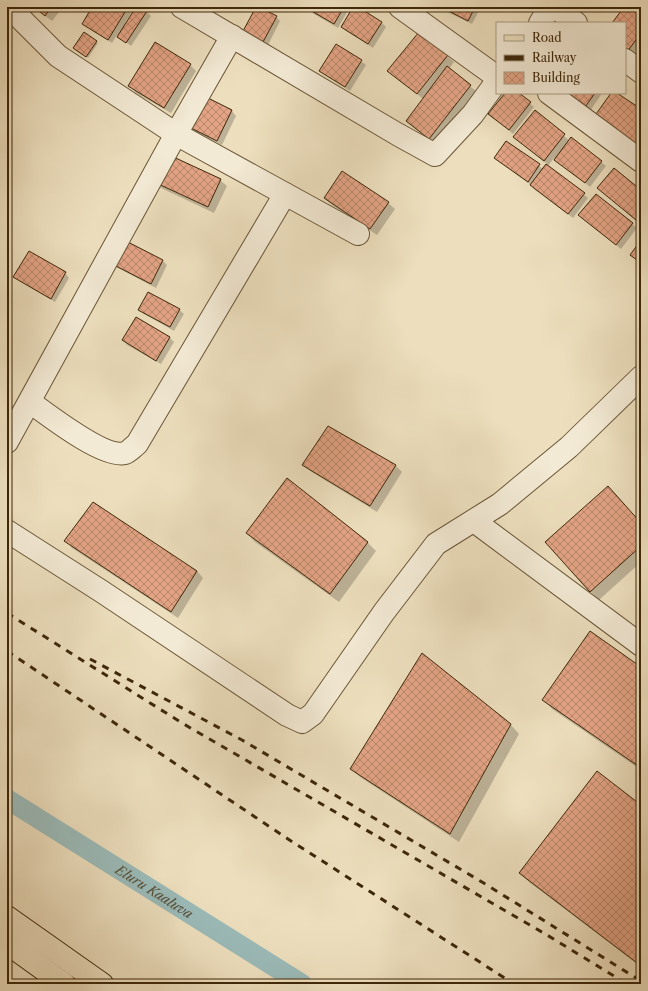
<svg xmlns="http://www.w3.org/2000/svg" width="648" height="991" font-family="'Libre Caslon Text',serif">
<defs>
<pattern id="building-cross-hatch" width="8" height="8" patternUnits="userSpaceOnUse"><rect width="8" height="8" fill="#e3a485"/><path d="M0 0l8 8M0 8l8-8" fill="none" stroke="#b9866b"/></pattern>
</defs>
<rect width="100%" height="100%" fill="#eddfbe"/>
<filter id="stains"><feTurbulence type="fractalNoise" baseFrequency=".005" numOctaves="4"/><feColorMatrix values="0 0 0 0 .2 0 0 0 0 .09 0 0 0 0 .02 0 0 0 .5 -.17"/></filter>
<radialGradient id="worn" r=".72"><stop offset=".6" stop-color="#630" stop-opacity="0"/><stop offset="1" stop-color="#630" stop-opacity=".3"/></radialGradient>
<g fill="#0003">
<path d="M33,7H63L52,21Z"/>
<path d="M94,7H133L134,8L125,23L126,24L138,7L147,12L151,16L131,46L117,35L112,43L88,28L83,24Z"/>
<path d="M311,7H350L338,28L314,14L309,9Z"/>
<path d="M355,7L382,23L386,27L373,48L346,31L342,26Z"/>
<path d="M442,7H481L472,24L447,12Z"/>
<path d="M625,7H634L641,13V43L632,56L625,51V23H613Z"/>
<path d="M276,17L280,21L268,45L249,35Z"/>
<path d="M419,33L454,62L449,69L477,92L436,144L407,120L423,99L389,71Z"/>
<path d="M96,42L98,43L88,58L76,50Z"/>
<path d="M361,61L366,65L350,91L325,75L320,71Z"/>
<path d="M190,65L196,71L171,113L136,93L130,86Z"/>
<path d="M506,93H517L534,107L513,134L489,114Z"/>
<path d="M559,93H599L601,95L588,114Z"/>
<path d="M207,99L232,111L236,116L222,145L196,132L192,128Z"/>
<path d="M535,112L570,141L601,162L606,166L590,187L554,158L548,166L588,198L573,218L535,190L531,185L495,158L506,142L543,169L547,164L519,141Z"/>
<path d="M220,180L227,186L214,213L161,188L155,182Z"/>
<path d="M641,191V224L603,192Z"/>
<path d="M596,195L637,228L621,249L584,220Z"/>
<path d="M325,198L388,203L395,209L377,235L332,205Z"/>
<path d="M163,261L167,265L156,288L118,268L113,264Z"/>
<path d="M65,273L69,278L55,302L19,281L15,277Z"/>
<path d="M139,309L179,310L184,314L174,331L144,314Z"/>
<path d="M136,319L170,338L174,342L161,364L127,345L123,340Z"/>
<path d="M329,427L396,466L402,472L377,512L310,471L303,464Z"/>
<path d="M641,523V562L599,600L590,591Z"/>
<path d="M247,533L368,543L376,551L339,602L255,542Z"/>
<path d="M66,541L197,571L203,578L178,618L72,548Z"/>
<path d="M422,654L511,725L519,734L459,842L360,777L351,768Z"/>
<path d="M641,668V770L552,709L544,700Z"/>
<path d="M641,806V967L529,882L520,873Z"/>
</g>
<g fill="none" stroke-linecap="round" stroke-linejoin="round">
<path stroke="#9bbbb9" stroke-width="20" id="s1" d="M7,799L302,984"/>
</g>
<g fill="url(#building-cross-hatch)" stroke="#3d2709">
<path d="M34,7H51L45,16Z"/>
<path d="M92,7H128L108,40L82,24Z"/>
<path d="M136,7H141L147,11L126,43L117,37Z"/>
<path d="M256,7H259L277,16L263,42L243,31Z"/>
<path d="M309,7H344L334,24L308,9Z"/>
<path d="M353,7H358L382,22L368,44L341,27Z"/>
<path d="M441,7H475L468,21Z"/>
<path d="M624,7H635L641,11V33L627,52L625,51V23H612Z"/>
<path d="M84,32L97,41L86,57L73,48Z"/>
<path d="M419,32L448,55L417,94L387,71Z"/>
<path d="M155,42L191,64L164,108L128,86Z"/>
<path d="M336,44L362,60L345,87L319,71Z"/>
<path d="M447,66L471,85L429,139L406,121Z"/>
<path d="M505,93H519L531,102L509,130L488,114Z"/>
<path d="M559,93H595L583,110Z"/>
<path d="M611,93H617L641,109V150L594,117Z"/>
<path d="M206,97L232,110L217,141L191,128Z"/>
<path d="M535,110L565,134L544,161L513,137Z"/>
<path d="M571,137L602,161L585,183L554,160Z"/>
<path d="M506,141L540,164L528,182L494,158Z"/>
<path d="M167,154L221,179L208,207L154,182Z"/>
<path d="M546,164L585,193L568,214L530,185Z"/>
<path d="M614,168L641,190V214L636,220L597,188Z"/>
<path d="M342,171L389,202L370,229L324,198Z"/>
<path d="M596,194L633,223L616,245L578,215Z"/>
<path d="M124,240L163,260L151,284L112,264Z"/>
<path d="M641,240V263L630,255Z"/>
<path d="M29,251L66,272L51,299L13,277Z"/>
<path d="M148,292L180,309L170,327L138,310Z"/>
<path d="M136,317L170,337L156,361L122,340Z"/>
<path d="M328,426L396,465L370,506L302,465Z"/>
<path d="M287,478L368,542L330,594L246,533Z"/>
<path d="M608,486L641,523V546L590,592L545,542Z"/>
<path d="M93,502L197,571L171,612L64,541Z"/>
<path d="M590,631L641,667V768L542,700Z"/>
<path d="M422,653L511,724L450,834L350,769Z"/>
<path d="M597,771L641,805V966L519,873Z"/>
</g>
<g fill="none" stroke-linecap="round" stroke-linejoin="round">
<g stroke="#695536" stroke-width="24">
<g id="minor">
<path d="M9,7L58,56L176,134L358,234"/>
<path d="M182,7L397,134L435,155L473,114L497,81"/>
<path d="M400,7L497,77"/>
<path d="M555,7L576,23"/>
<path d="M540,23L550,7"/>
<path d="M625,60L641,72"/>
<path d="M549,93L641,161"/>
<path d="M30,402C47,414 104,459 125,453C129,452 134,446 137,444L285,194"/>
<path d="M7,442L176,134L232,36"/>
<path d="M474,521L641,645"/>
<path d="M7,531L101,591L287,715L302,722L313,714L384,612L436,544L500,504L569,447L641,377"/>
</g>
</g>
<g stroke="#3d2709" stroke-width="24">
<g id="major">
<path d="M7,917L102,984"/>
<path d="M7,943L64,984"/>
</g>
</g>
<use href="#minor" stroke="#f3ead5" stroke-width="22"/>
<use href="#major" stroke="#eddfbe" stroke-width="22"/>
<g stroke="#3d2709" stroke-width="3" stroke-dasharray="7 7" stroke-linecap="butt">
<path d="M7,613L182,723L547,935L627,984"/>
<path d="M7,651L288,839L514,984"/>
<path d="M90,659L242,740L482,882L641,981"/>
</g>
</g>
<g text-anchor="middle" stroke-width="3" stroke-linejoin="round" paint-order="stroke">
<g font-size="13" font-style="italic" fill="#544c35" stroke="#f3ead5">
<text dy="5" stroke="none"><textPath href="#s1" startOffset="174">Eluru Kaaluva</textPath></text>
</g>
</g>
<rect width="648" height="991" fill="none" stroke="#eddfbe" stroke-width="24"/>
<rect x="8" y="8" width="632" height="975" fill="none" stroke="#3d2709" stroke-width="2"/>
<rect x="12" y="12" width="624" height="967" fill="none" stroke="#3d2709"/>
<rect x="496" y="22" width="130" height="72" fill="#f3ead5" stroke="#aa9c83"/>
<rect x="504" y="35" width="20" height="6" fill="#eddfbe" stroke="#aa9c83"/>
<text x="532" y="42" font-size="12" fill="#3d2709">Road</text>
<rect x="504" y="55" width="20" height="6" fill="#3d2709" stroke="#aa9c83"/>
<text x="532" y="62" font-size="12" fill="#3d2709">Railway</text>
<rect x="504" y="72" width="20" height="12" fill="url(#building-cross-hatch)" stroke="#aa9c83"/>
<text x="532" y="82" font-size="12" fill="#3d2709">Building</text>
<rect width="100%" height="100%" filter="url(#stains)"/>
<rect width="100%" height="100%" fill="url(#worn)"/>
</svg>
